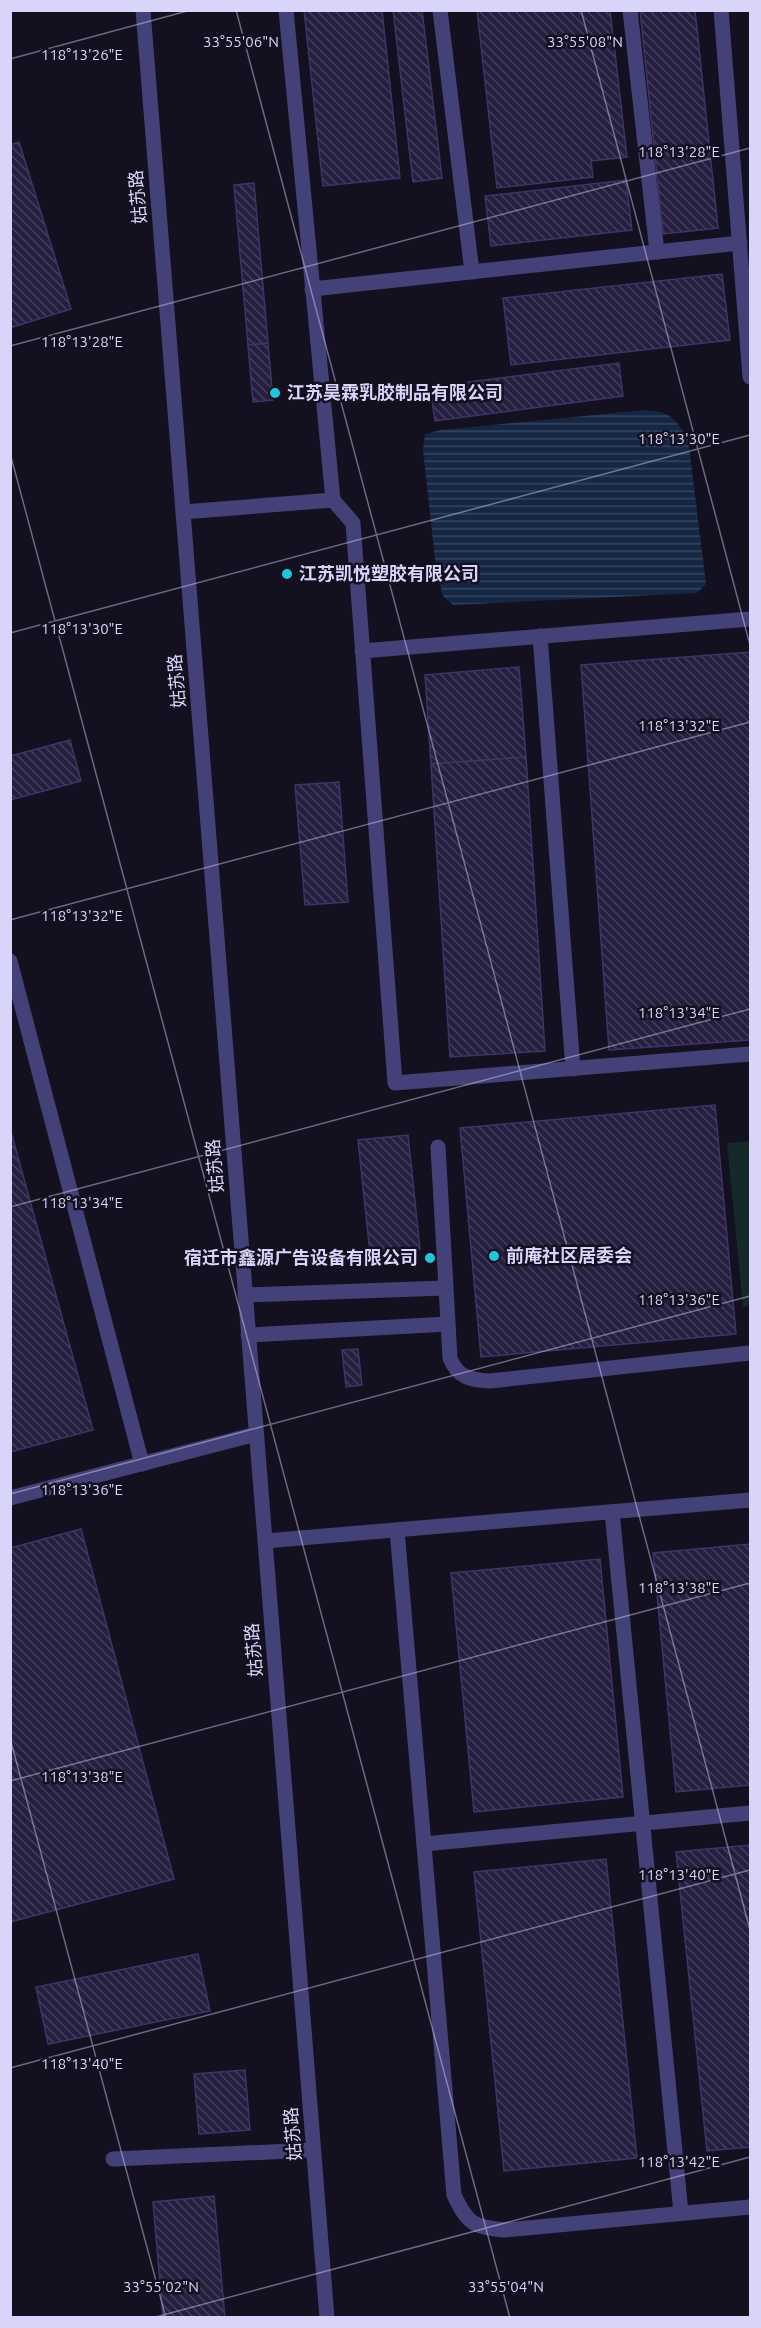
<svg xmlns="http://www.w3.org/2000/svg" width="761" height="2328" font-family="Ubuntu,'Noto Sans SC',sans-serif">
<defs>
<pattern id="water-rules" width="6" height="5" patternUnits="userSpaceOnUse" patternTransform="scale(1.5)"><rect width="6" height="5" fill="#162744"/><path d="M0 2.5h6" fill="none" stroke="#374560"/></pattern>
<pattern id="building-back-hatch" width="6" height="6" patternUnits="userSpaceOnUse" patternTransform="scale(1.5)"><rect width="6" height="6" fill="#251e3e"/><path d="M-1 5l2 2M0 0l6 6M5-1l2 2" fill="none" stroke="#443e5b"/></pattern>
</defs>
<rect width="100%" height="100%" fill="#131020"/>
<path fill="#142928" d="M750,1141V1306L743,1307L727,1143Z"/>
<path fill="url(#water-rules)" d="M645,410C671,412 674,417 688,439L706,584L697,593L453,605L443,596L436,568L423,450L425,434L441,430Z"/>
<g fill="url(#building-back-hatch)" stroke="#3e3467" stroke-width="1.5">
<path d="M304,10H382L400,178L323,186Z"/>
<path d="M393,10H422L442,178L413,182Z"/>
<path d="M477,10H610L627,157L591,161L593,177L497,188Z"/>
<path d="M640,10H695L718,228L663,234Z"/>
<path d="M19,142L71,309L10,328V145Z"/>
<path d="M626,180L632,230L491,246L485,196Z"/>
<path d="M254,183L268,343L248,345L234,185Z"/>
<path d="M722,274L730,340L511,365L503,298Z"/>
<path d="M268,343L273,400L253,402L248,345Z"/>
<path d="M619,363L623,396L435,421L430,387Z"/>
<path d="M750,652V1040L609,1050L581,665Z"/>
<path d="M519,667L526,757L431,764L425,675Z"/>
<path d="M70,740L81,781L10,800V756Z"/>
<path d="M526,757L545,1051L450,1057L431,764Z"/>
<path d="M339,782L348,902L305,905L295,785Z"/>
<path d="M715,1105L736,1334L481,1357L460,1128Z"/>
<path d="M10,1128L93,1430L10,1452Z"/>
<path d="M408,1135L420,1249L370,1254L358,1140Z"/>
<path d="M358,1349L362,1385L346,1387L342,1350Z"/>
<path d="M81,1529L174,1879L10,1922V1548Z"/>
<path d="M750,1544V1785L676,1792L653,1553Z"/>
<path d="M600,1559L623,1797L474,1812L451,1573Z"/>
<path d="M750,1845V2147L707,2151L676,1852Z"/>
<path d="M606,1859L637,2158L504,2171L474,1872Z"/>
<path d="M198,1954L210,2011L48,2044L36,1987Z"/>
<path d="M245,2070L250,2130L199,2134L194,2074Z"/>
<path d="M214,2196L225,2318H163L153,2202Z"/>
</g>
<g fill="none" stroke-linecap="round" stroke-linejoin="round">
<g stroke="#444179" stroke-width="15">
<path d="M286,10L333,500"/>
<path d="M440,10L472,272"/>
<path d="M630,10L657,252"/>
<path d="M721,10L750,377"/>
<path d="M312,289L740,243"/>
<path d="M183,512L333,500L353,523L395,1083L750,1054"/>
<path d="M540,636L573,1069"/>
<path d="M362,651L750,619"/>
<path d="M10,961L142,1464"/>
<path d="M438,1147L450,1358C457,1377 470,1380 490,1381L750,1353"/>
<path d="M245,1295L445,1288"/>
<path d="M248,1335L447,1324"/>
<path d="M10,1498L256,1434"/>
<path d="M612,1512L681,2213"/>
<path d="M397,1530L454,2195C468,2224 473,2227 505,2230L750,2207"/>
<path d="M265,1541L750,1500"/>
<path d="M424,1844L750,1813"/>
<path d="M113,2159L313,2150"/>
</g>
<path stroke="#444179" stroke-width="15" d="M143,10L327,2318"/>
</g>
<path fill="none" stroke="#d9d4f9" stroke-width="1.5" stroke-opacity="0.45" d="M236,10L750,1930M581,10L750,645M10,59L191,10M10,346L750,148M10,453L510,2318M10,633L750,435M10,920L750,722M10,1207L750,1009M10,1494L750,1296M10,1738L166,2318M10,1781L750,1583M10,2068L750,1870M152,2318L750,2157"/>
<g fill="#1ec7dc" stroke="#131020" stroke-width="2">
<circle cx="275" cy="393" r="6"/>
<circle cx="287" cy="574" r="6"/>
<circle cx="494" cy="1256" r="6"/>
<circle cx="430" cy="1258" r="6"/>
</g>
<g text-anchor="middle" stroke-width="5" stroke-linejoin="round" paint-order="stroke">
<g font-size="18" fill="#d9d4f9" stroke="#131020">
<text transform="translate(138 197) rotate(-95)" y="6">姑苏路</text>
<text transform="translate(177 681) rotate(-95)" y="6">姑苏路</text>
<text transform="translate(215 1166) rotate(-95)" y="6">姑苏路</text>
<text transform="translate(254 1650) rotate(-95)" y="6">姑苏路</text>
<text transform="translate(293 2134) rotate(-95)" y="6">姑苏路</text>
</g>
<g font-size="18" font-weight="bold" fill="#d9d4f9" stroke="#131020" text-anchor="start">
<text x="287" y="399">江苏昊霖乳胶制品有限公司</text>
<text x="299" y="580">江苏凯悦塑胶有限公司</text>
<text x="506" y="1262">前庵社区居委会</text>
<text x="418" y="1264" text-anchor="end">宿迁市鑫源广告设备有限公司</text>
</g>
</g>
<g font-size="15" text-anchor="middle" fill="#d9d4f9" stroke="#131020" stroke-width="5" stroke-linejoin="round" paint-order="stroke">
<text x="585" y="47">33°55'08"N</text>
<text x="241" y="47">33°55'06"N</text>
<text x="82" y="60">118°13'26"E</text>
<text x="679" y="157">118°13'28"E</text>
<text x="82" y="347">118°13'28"E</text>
<text x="679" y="444">118°13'30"E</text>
<text x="82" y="634">118°13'30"E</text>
<text x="679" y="731">118°13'32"E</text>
<text x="82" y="921">118°13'32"E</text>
<text x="679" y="1018">118°13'34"E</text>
<text x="82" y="1208">118°13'34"E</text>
<text x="679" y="1305">118°13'36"E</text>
<text x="82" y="1495">118°13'36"E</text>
<text x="679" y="1593">118°13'38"E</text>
<text x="82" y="1782">118°13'38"E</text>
<text x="679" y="1880">118°13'40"E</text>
<text x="82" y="2069">118°13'40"E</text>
<text x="679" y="2167">118°13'42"E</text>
<text x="161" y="2292">33°55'02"N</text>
<text x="506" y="2292">33°55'04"N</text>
</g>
<rect width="761" height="2328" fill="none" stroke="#d9d4f9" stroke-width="24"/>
</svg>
